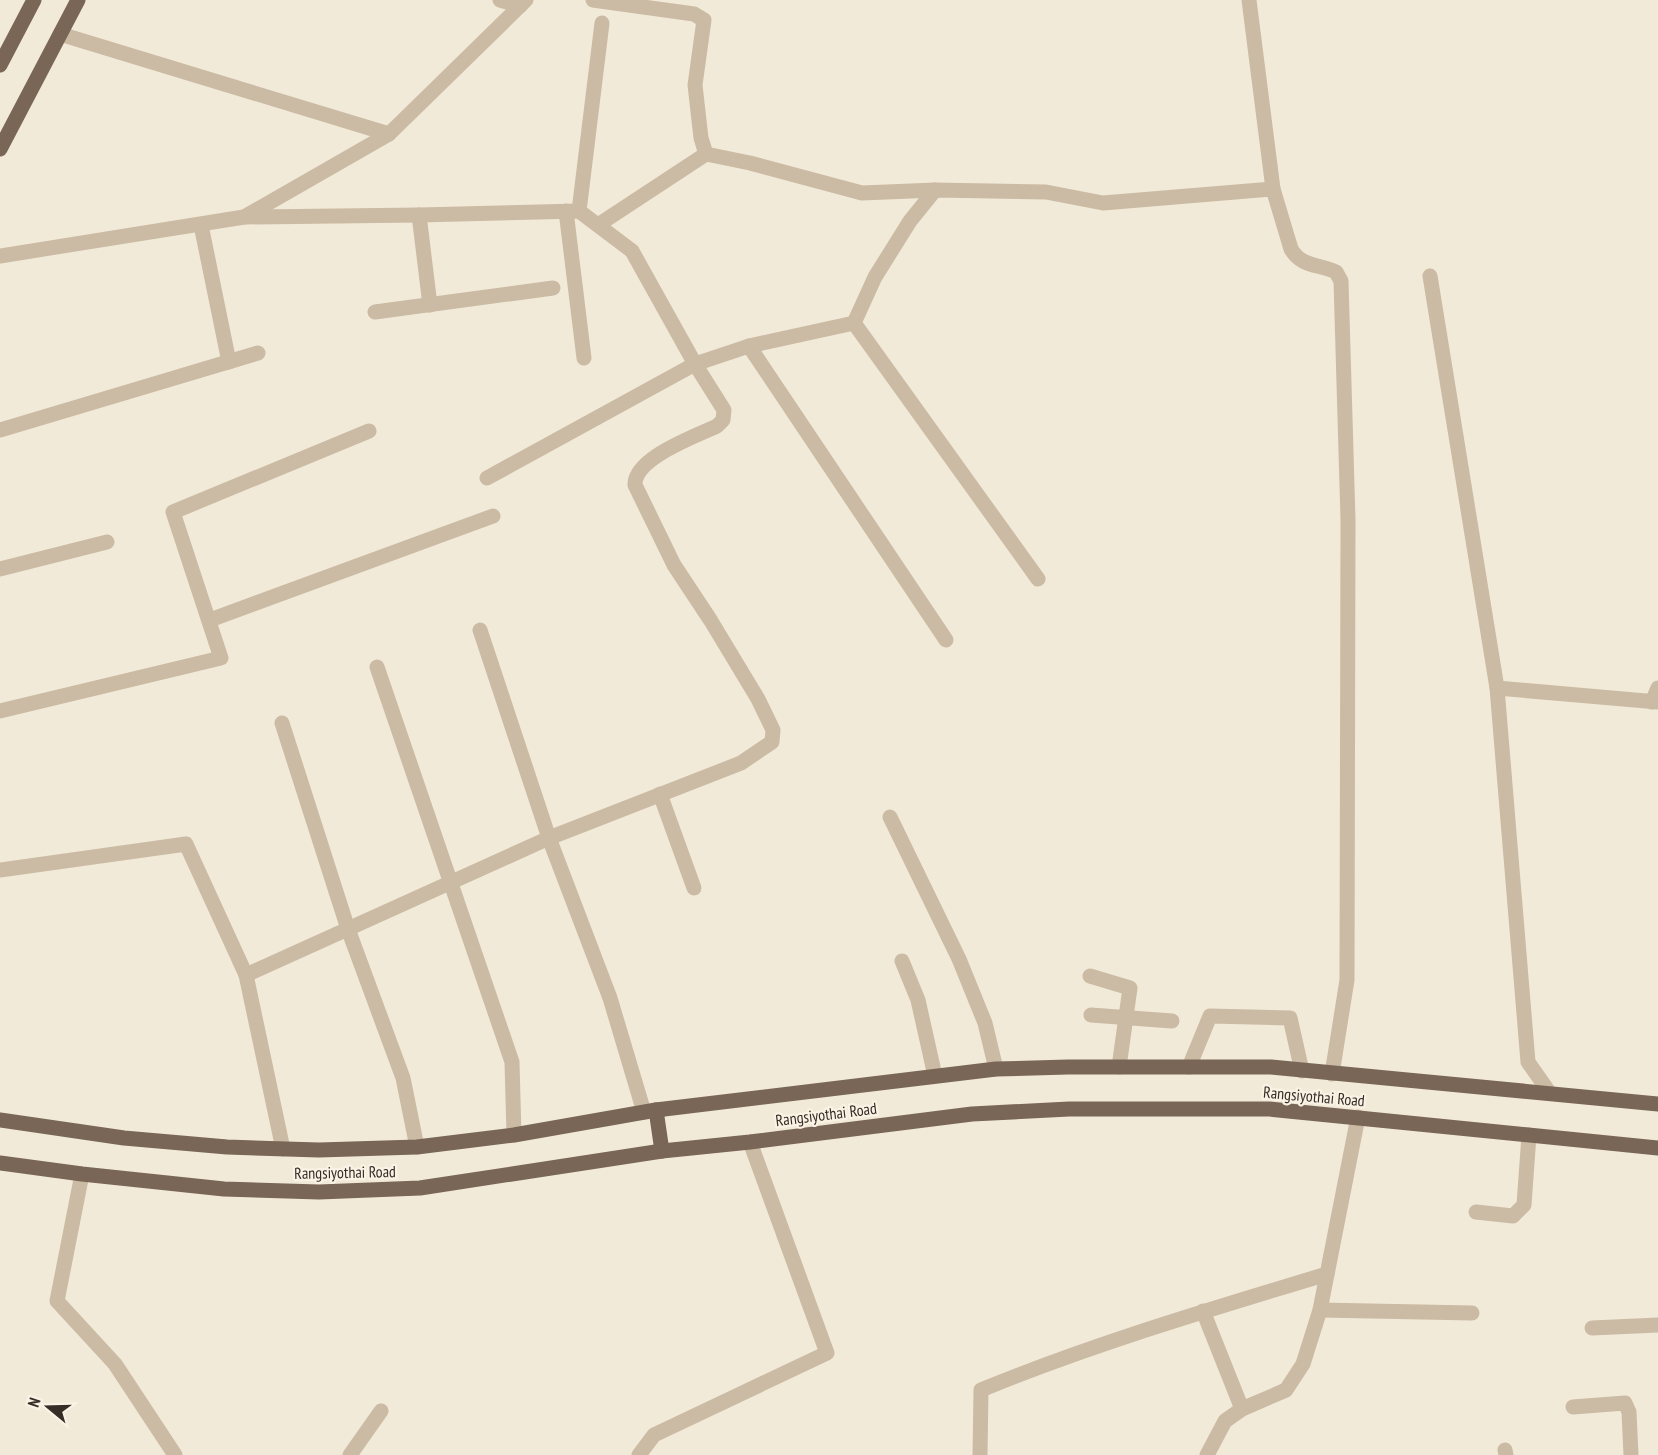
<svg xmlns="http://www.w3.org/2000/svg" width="1658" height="1455" font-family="'PT Sans Narrow',sans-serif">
<rect width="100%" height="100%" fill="#f2ead8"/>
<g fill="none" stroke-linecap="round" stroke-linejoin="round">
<g stroke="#cbbba4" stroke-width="15">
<path d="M500,0L520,6"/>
<path d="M593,0L694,14L704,20L695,85L701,138L706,154L598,225"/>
<path d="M1249,0L1273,189L1291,249C1301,267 1319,264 1336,272L1341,281L1348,520L1347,980L1332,1074"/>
<path d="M60,34L389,134"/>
<path d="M706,154L750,163L862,193L935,190L1046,192L1103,203L1273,189"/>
<path d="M566,211L584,358"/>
<path d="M579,211L602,23"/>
<path d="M419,215L430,305"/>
<path d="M244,217L419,215L579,211L632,251L695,364L749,346L854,323"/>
<path d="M201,225L229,362"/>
<path d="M0,256L244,217L389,134L526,0"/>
<path d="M1430,276L1497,688L1528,1062L1549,1092"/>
<path d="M375,312L553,288"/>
<path d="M854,323L1038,579"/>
<path d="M854,323L875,277L910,221L935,190"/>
<path d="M749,346L946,640"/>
<path d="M0,430L258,353"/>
<path d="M0,569L107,542"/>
<path d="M210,620L493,516"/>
<path d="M480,630L549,838L610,998L644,1112"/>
<path d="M377,667L512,1062L514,1135"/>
<path d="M1497,688L1658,702"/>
<path d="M1652,702L1658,688"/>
<path d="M0,711L221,658L173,512L369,431"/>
<path d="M282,723L348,929L403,1078L417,1147"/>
<path d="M660,794L694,888"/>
<path d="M890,817L959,959L985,1023L996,1069"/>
<path d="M0,870L186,844L246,975L283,1149"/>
<path d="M902,961L918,1000L935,1076"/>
<path d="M246,975L549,838L741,763L772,742L773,730L758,699L711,621L674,565L635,485C634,458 696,436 717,426L723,420L724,410L695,364L487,478"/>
<path d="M1090,976L1130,988L1119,1067"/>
<path d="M1091,1015L1172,1021"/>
<path d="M1189,1067L1210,1016L1290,1018L1302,1071"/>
<path d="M82,1174L57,1301L115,1364L175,1455"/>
<path d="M1476,1212L1513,1216L1524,1205L1529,1135"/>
<path d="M1320,1310L1472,1313"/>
<path d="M1203,1311L1242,1409"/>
<path d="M1592,1328L1658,1325"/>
<path d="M1573,1407L1625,1403L1629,1412L1631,1455"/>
<path d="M1505,1450L1506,1455"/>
<path d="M350,1455L381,1411"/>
<path d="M639,1455L654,1435L827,1353L750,1142"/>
<path d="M980,1455L981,1390C1093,1344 1211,1309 1327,1274"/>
<path d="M1207,1455L1225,1421L1242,1409L1286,1390L1303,1364L1320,1310L1358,1117"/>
</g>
<g stroke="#796656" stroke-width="15">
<path d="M0,65L34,0"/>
<path d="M0,149L78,0"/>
<path d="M656,1110L662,1151"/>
<path d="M0,1120L124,1138L227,1147L319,1150L417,1147L514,1135L656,1110L996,1069L1068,1067H1271L1658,1104"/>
<path d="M0,1163L82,1174L224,1189L319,1192L420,1188L662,1151L750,1142L972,1114L1069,1109H1269L1658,1148"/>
</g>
</g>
<g text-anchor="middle" stroke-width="4.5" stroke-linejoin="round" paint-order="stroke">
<g font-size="16" fill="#362d26" stroke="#faf3e5">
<text transform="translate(1314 1096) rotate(5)" y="6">Rangsiyothai Road</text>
<text transform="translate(826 1114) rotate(-7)" y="6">Rangsiyothai Road</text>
<text transform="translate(345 1172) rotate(-1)" y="6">Rangsiyothai Road</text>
</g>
</g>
<g transform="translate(48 1407) rotate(289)" stroke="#faf3e5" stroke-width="4.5" paint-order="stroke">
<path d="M0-4.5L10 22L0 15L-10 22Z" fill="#362d26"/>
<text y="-9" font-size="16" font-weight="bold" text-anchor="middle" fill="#362d26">N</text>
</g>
</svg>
